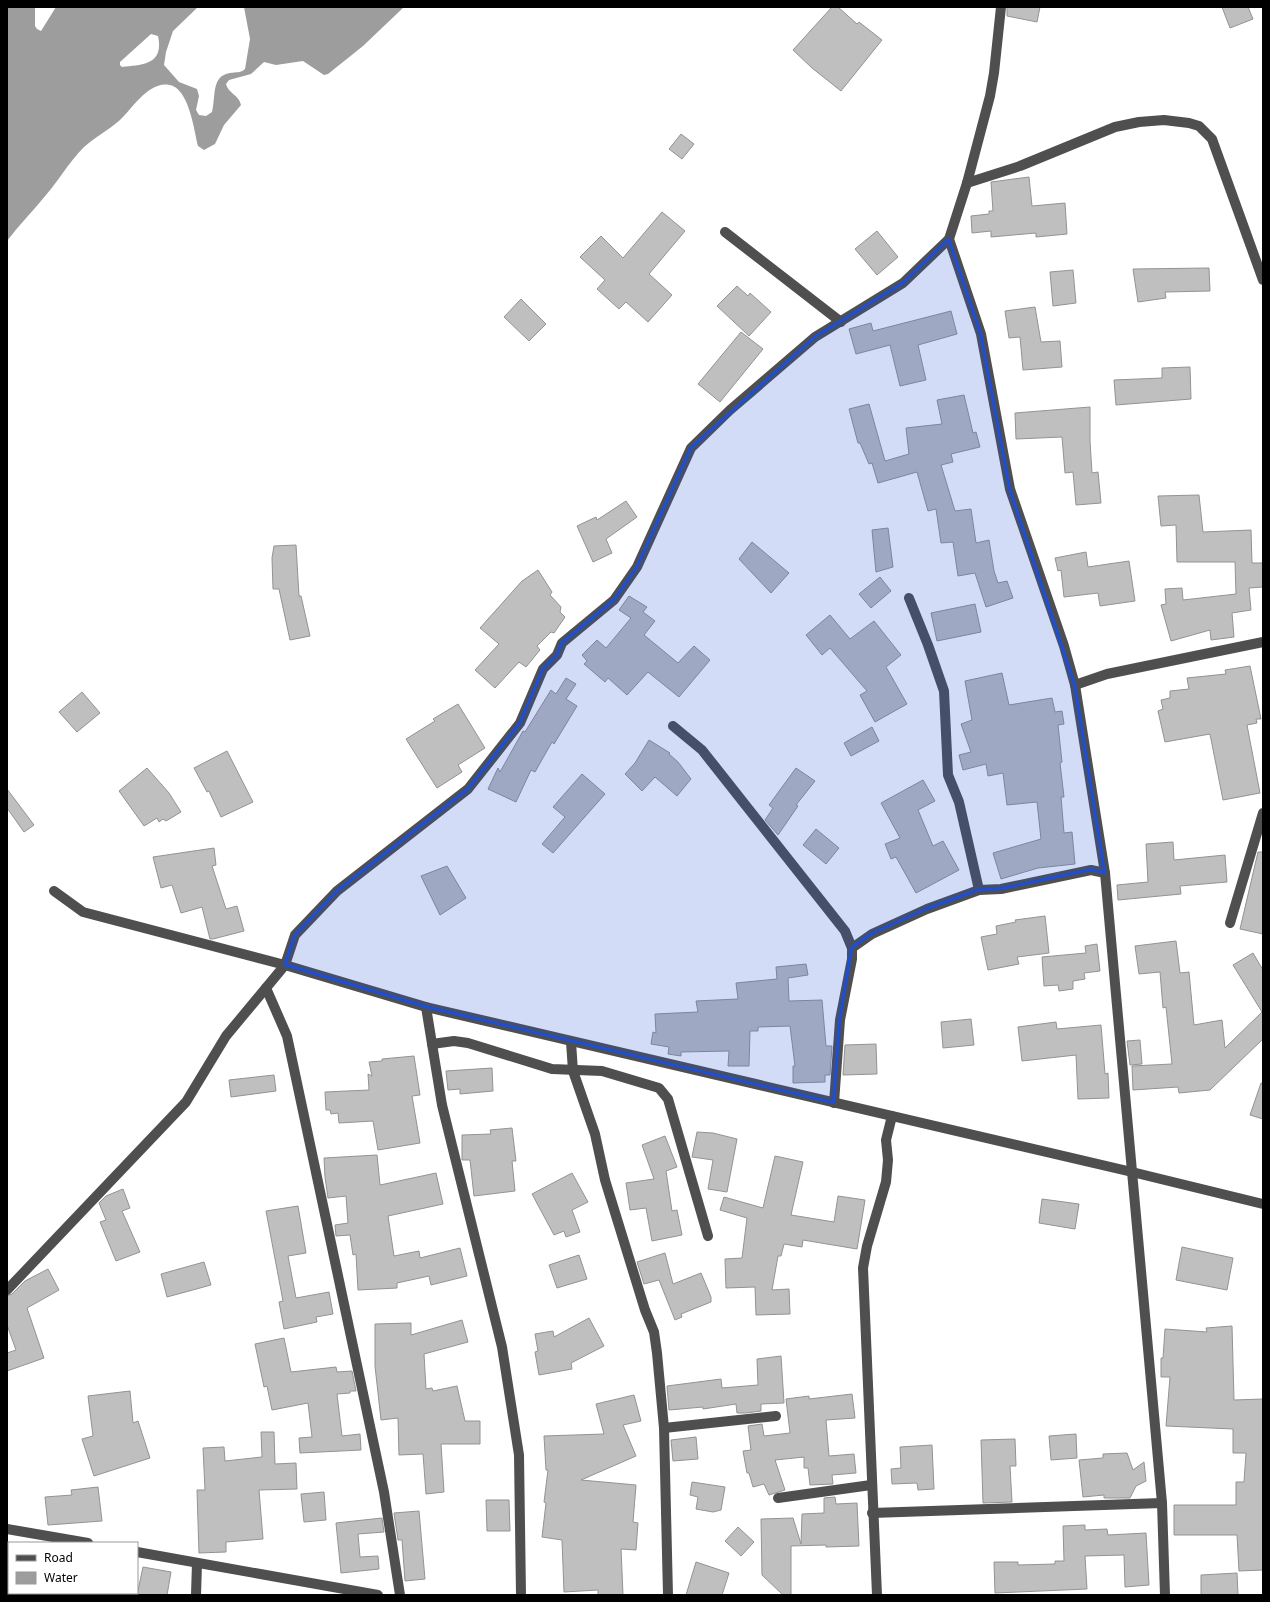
<svg xmlns="http://www.w3.org/2000/svg" width="1270" height="1602" font-family="'Noto Sans',sans-serif">
<rect width="100%" height="100%" fill="#fff"/>
<path fill="#9d9d9d" fill-rule="evenodd" d="M7,7H35V26L37,29L41,31L56,7H198L173,31L166,52L164,65L179,82L197,89L199,96L196,110L199,115L206,116L212,112C216,96 211,76 230,73C236,72 241,73 245,69L250,39L244,7H404L363,46L328,74L324,75L303,61L276,65L264,62L251,74L229,80L226,84C228,93 239,95 241,105L224,125L215,144L204,150L198,146C194,131 190,94 173,86C151,77 132,109 120,120C109,130 95,137 84,147C69,162 59,180 46,195C33,211 19,225 7,241ZM151,34L158,36C164,64 144,65 122,67L120,65V62Z"/>
<g fill="#bfbfbf" stroke="#939393">
<path d="M832,7H838L857,24L859,22L882,40L841,91L812,68L793,50Z"/>
<path d="M1007,7H1040L1037,22L1007,16Z"/>
<path d="M1222,7H1248L1253,19L1230,28Z"/>
<path d="M681,134L694,144L682,159L669,149Z"/>
<path d="M1029,177L1032,206L1065,203L1067,234L1036,237V233L991,237V231L972,233L971,216L989,214V211H993L991,182Z"/>
<path d="M662,212L685,231L649,274L672,295L648,322L626,302L619,309L597,289L605,280L580,257L601,236L623,258Z"/>
<path d="M877,231L898,257L877,275L855,249Z"/>
<path d="M1209,268L1210,291L1165,292L1166,298L1138,302L1133,269Z"/>
<path d="M1073,270L1076,303L1053,306L1050,272Z"/>
<path d="M737,286L748,296L750,293L771,312L749,336L717,306Z"/>
<path d="M521,299L546,324L529,341L504,317Z"/>
<path d="M1035,307L1041,342L1060,341L1062,367L1023,370L1020,337L1009,338L1005,311Z"/>
<path d="M951,311L957,334L918,345L926,380L900,386L890,345L856,354L849,329L871,323L873,331Z"/>
<path d="M741,332L763,349L720,402L698,384Z"/>
<path d="M1190,367L1191,399L1116,405L1114,380L1162,378V368Z"/>
<path d="M964,395L973,433L976,432L980,447L951,454L953,462L941,465L955,511L971,509L976,543L989,540L994,571L998,583L1007,581L1013,598L986,607L975,573L958,576L953,542L941,543L936,509L928,511L917,472L878,483L872,463L869,464L860,443H858L849,409L869,404L885,461L909,454L906,428L942,424L937,400Z"/>
<path d="M1090,407V441L1092,473L1098,472L1101,503L1076,505L1073,472L1065,473L1062,437L1016,439L1015,413Z"/>
<path d="M1199,495L1203,532L1251,530L1252,563H1263V587L1249,588L1251,610L1232,613L1234,637L1211,640L1210,630L1171,641L1161,605L1166,604L1165,589L1182,588L1183,600L1236,594L1235,562H1177L1176,525L1161,526L1158,496Z"/>
<path d="M626,501L637,517L606,539L612,553L593,562L577,526L596,517L597,520Z"/>
<path d="M888,528L893,567L876,572L872,530Z"/>
<path d="M752,542L789,573L771,593L739,559Z"/>
<path d="M296,545L299,596H301L310,636L290,640L279,589H273L272,558L274,546Z"/>
<path d="M1086,552L1088,567L1129,561L1135,601L1100,606L1098,593L1064,597L1061,570L1058,571L1055,558Z"/>
<path d="M538,570L552,592L550,595L561,607L560,612L565,617L554,633L551,632L537,646L540,650L526,667L519,662L495,688L475,670L499,644L480,628L522,581Z"/>
<path d="M880,577L891,591L871,608L859,594Z"/>
<path d="M629,596L647,607L643,612L655,621L644,635L678,663L694,646L710,660L679,697L648,672L627,695L608,678L605,682L584,664L587,661L582,655L597,640L606,648L631,618L619,610Z"/>
<path d="M975,604L981,632L937,641L931,613Z"/>
<path d="M830,615L850,639L874,621L901,655L886,667L907,704L875,722L860,695L867,691L830,648L822,655L806,635Z"/>
<path d="M1250,666L1261,719H1256L1257,723L1247,725L1260,793L1223,800L1210,734L1165,742L1158,711L1163,709L1161,700L1170,698V691L1189,689L1187,678L1226,674L1225,670Z"/>
<path d="M1002,673L1009,705L1052,698L1055,712L1062,711L1064,724L1058,725L1062,762L1060,763L1064,797H1061L1064,833L1072,832L1075,864L1038,868L1001,879L993,853L1041,839L1037,802L1007,805L1003,773L988,776L986,764L963,770L959,755L971,752L961,724L972,720L965,681Z"/>
<path d="M566,678L576,684L566,699L577,706L554,744L552,742L535,772L531,770L516,802L488,789L498,768L500,772L523,731L525,732L551,690L556,694Z"/>
<path d="M82,692L100,713L77,732L59,712Z"/>
<path d="M458,704L485,748L458,765L462,772L437,788L406,739L435,721L433,719Z"/>
<path d="M872,727L879,741L851,756L844,743Z"/>
<path d="M649,740L670,753L669,754L678,762L691,779L677,796L655,777L642,791L625,774L635,763Z"/>
<path d="M227,751L253,802L221,817L209,791L207,792L194,768Z"/>
<path d="M147,768L169,793L181,812L166,821L163,819L159,822L157,818L144,826L119,791Z"/>
<path d="M796,768L815,781L796,805L798,806L778,835L765,820L773,808L769,805Z"/>
<path d="M582,774L605,794L553,853L542,844L565,817L553,807Z"/>
<path d="M923,780L935,801L918,810L933,846L943,841L959,870L916,893L896,857L891,859L885,844L900,838L881,803Z"/>
<path d="M7,789L34,825L24,832L7,808Z"/>
<path d="M816,829L839,848L826,864L803,845Z"/>
<path d="M1173,842L1174,860L1225,855L1227,882L1180,886L1181,894L1118,900L1117,885L1148,882L1146,844Z"/>
<path d="M214,848L216,865L212,866L226,909L237,906L244,931L213,939H210L202,907L181,913L172,885L161,888L153,857Z"/>
<path d="M1258,852H1263V934L1240,929Z"/>
<path d="M447,866L466,898L440,915L421,876Z"/>
<path d="M1045,916L1049,953L1017,957L1019,964L988,970L981,937L997,934L996,926L1016,922L1015,920Z"/>
<path d="M1176,941L1180,973L1189,972L1194,1025L1222,1020L1225,1048L1262,1012L1233,965L1253,953L1263,970V1039L1210,1090L1179,1093L1178,1087L1133,1090L1132,1066L1172,1064L1166,1007L1163,1008L1160,972L1139,974L1135,946Z"/>
<path d="M1097,944L1100,971L1084,973L1085,979L1073,981V989L1059,991L1058,985L1044,986L1042,957L1086,953L1085,946Z"/>
<path d="M806,964L808,975L788,978L789,1001L822,1000L826,1046H832L830,1075H825V1082L793,1083V1066H795L790,1026L758,1027V1031H750L749,1066H728L729,1051L681,1052V1056L668,1054L669,1047L651,1044L653,1032L656,1033L655,1014L698,1012L696,1001L738,999L736,983L777,979L776,967Z"/>
<path d="M971,1019L974,1045L943,1048L941,1022Z"/>
<path d="M1056,1022L1057,1029L1101,1025L1105,1074L1108,1073L1109,1098L1078,1099L1076,1055L1022,1061L1018,1027Z"/>
<path d="M1140,1040L1142,1064L1130,1065L1127,1041Z"/>
<path d="M876,1044L877,1074L843,1075L845,1045Z"/>
<path d="M414,1056L420,1095L412,1096L420,1143L378,1150L373,1121L339,1123L338,1113L331,1114L330,1110H326L325,1092L369,1090L368,1074L372,1076L369,1062L382,1061V1059Z"/>
<path d="M492,1068L493,1091L460,1094V1089L448,1090L446,1071Z"/>
<path d="M274,1075L276,1091L231,1097L229,1080Z"/>
<path d="M1261,1083H1263V1119L1250,1115Z"/>
<path d="M512,1128L516,1161H512L515,1191L474,1196L470,1160H462V1135L491,1134L490,1130Z"/>
<path d="M697,1132L713,1133L737,1139L727,1192L708,1189L713,1160L692,1157Z"/>
<path d="M665,1136L677,1167L666,1171L672,1211L677,1210L682,1235L652,1241L646,1208L630,1210L626,1183L654,1179L642,1145Z"/>
<path d="M377,1155L380,1185L436,1173L443,1204L388,1216L394,1256L419,1251L420,1258L460,1248L467,1276L431,1285L429,1276L397,1283V1288L358,1290L356,1254L353,1255L350,1235L336,1236L335,1225L348,1223L346,1196L328,1198L325,1177L324,1158Z"/>
<path d="M775,1156L803,1162L791,1215L834,1222L838,1196L865,1200L857,1249L803,1240L802,1247L784,1244L781,1256H778L772,1290L789,1289L790,1314L756,1315L755,1287L726,1288L725,1259L742,1258L747,1218L720,1210L724,1197L763,1208Z"/>
<path d="M572,1173L588,1202L572,1210L580,1232L566,1237L564,1231L554,1235L532,1194Z"/>
<path d="M123,1189L130,1208L122,1211L140,1252L116,1261L100,1222L106,1220L99,1203L106,1196Z"/>
<path d="M1042,1199L1079,1204L1075,1229L1039,1223Z"/>
<path d="M298,1206L306,1253L288,1256L296,1298L329,1292L333,1314L316,1317L317,1322L284,1329L279,1302L283,1301L266,1211Z"/>
<path d="M1182,1247L1233,1258L1227,1290L1176,1280Z"/>
<path d="M665,1253L673,1284L701,1273L711,1297V1302L681,1314L682,1317L675,1320L659,1280L644,1284L637,1262Z"/>
<path d="M579,1255L587,1279L557,1288L549,1265Z"/>
<path d="M204,1262L211,1285L167,1297L161,1274Z"/>
<path d="M48,1269L59,1290L27,1308L44,1358L7,1371V1353L16,1350L7,1325V1296L12,1294L25,1281Z"/>
<path d="M589,1318L604,1346L571,1363L572,1369L539,1375L535,1352L538,1351L535,1334L553,1331L554,1337Z"/>
<path d="M462,1320L468,1342L424,1354L426,1389L432,1388L433,1391L457,1386L465,1421H480V1444H441L444,1492L426,1494L423,1454L399,1455L398,1418L381,1420L375,1366V1324L411,1323V1335Z"/>
<path d="M1232,1326L1234,1400L1263,1399V1570L1239,1571L1237,1535H1174V1505H1236V1482H1244L1246,1453H1233V1429L1166,1426L1170,1377H1161V1358H1163L1165,1329L1207,1332L1206,1328Z"/>
<path d="M284,1338L291,1372L336,1367L337,1372L352,1371L356,1391H350V1393L337,1394L342,1436L360,1434L361,1450L300,1453L299,1438L312,1437L308,1403L272,1410L267,1386L264,1387L255,1344Z"/>
<path d="M781,1356L784,1403L761,1404V1411L746,1413H737L736,1404L703,1409V1407L669,1410L667,1386L721,1379L722,1388L758,1385L757,1359Z"/>
<path d="M130,1391L133,1423L138,1421L150,1458L94,1476L82,1439L93,1436L88,1396Z"/>
<path d="M852,1394L855,1418L826,1420L829,1456L854,1454L856,1473L832,1475L833,1484L810,1485L808,1468H804V1457L775,1460L785,1490L769,1495L764,1484L753,1487L749,1473H747L743,1451L751,1450L748,1426L762,1424L764,1436L790,1433L786,1399L809,1396V1399Z"/>
<path d="M634,1395L641,1421L623,1425L636,1456L581,1480L636,1485L633,1522L638,1523L636,1550L621,1549L623,1595H598V1590L564,1592L562,1540L542,1537L546,1503L544,1502L548,1470H546L544,1436L604,1434L596,1404Z"/>
<path d="M261,1432H274L275,1464L296,1463L297,1489L259,1490L263,1539L226,1542V1552L199,1553L197,1490H205L203,1448L224,1447L225,1461L262,1457Z"/>
<path d="M1076,1434L1077,1458L1051,1460L1049,1436Z"/>
<path d="M696,1437L698,1459L673,1461L671,1440Z"/>
<path d="M1015,1439L1016,1466H1010L1012,1502L983,1503L981,1440Z"/>
<path d="M932,1445L934,1489L918,1490L917,1483L892,1484L891,1469L901,1468L900,1447Z"/>
<path d="M1127,1453L1133,1470L1144,1462L1146,1481L1136,1486L1130,1498H1104V1495L1083,1497L1079,1460L1103,1458V1454Z"/>
<path d="M692,1482L725,1487L721,1510L713,1512L696,1509L698,1497L690,1495Z"/>
<path d="M98,1487L102,1521L48,1525L45,1497L72,1495L71,1490Z"/>
<path d="M324,1492L326,1520L304,1522L301,1494Z"/>
<path d="M835,1497L836,1504L857,1503L859,1546L826,1547V1545L791,1546V1595H783L762,1575L761,1519L793,1518L801,1544L802,1514L824,1513V1498Z"/>
<path d="M486,1500H509L510,1531H487Z"/>
<path d="M419,1511L425,1579L405,1581L402,1540H398L394,1513Z"/>
<path d="M382,1518L384,1532L358,1534L360,1557L378,1556L379,1569L341,1573L336,1523Z"/>
<path d="M1085,1525V1530L1107,1529L1108,1535L1146,1533L1149,1585L1125,1587L1124,1555L1085,1556L1087,1589L995,1593L994,1562H1018V1565L1055,1564V1561H1064L1063,1526Z"/>
<path d="M738,1527L754,1542L741,1556L725,1541Z"/>
<path d="M696,1562L729,1573L722,1595H686Z"/>
<path d="M143,1567L171,1572L167,1595H137Z"/>
<path d="M1237,1573L1238,1595H1201V1575Z"/>
</g>
<g fill="none" stroke-linecap="round" stroke-linejoin="round">
<g stroke="#4f4f4f" stroke-width="10">
<path d="M1001,7L994,73L990,96L967,183L949,239L981,334L1010,489L1064,646L1075,685L1105,873L1162,1503L1165,1595"/>
<path d="M967,183L1020,166L1115,127L1139,122L1164,120L1189,123L1199,126L1212,139L1263,280"/>
<path d="M725,232L841,322"/>
<path d="M909,598L928,645L944,691L948,775L959,802L979,890"/>
<path d="M1075,685L1107,674L1263,642"/>
<path d="M673,726L702,750L845,931L852,948V959L840,1020L834,1103"/>
<path d="M54,891L83,912L285,965L426,1007L1132,1172L1263,1204"/>
<path d="M1230,923L1263,813"/>
<path d="M852,948L872,934L927,909L979,890L1001,889L1091,870L1105,873"/>
<path d="M266,988L287,1036L384,1492L400,1595"/>
<path d="M426,1007L442,1105L502,1347L519,1455L521,1595"/>
<path d="M571,1042L573,1071L595,1134L605,1180L645,1310L654,1332L657,1353L664,1428L668,1595"/>
<path d="M432,1044L454,1041L468,1043L552,1069L602,1071L659,1088L668,1099L708,1236"/>
<path d="M7,1290L186,1102L226,1036L285,965L295,935L337,891L468,789L520,723L543,669L557,655L562,643L614,600L637,567L691,448L730,410L815,337L903,283L949,239"/>
<path d="M664,1428L776,1416"/>
<path d="M778,1498L871,1485"/>
<path d="M872,1513L1162,1503"/>
<path d="M7,1529L88,1543"/>
<path d="M137,1552L378,1595"/>
<path d="M196,1595L197,1563"/>
<path d="M877,1595L863,1268L867,1246L886,1182L888,1160L886,1140L892,1116"/>
</g>
</g>
<path fill="#1d4ed8" fill-opacity="0.2" stroke="#1d4ed8" stroke-width="3" stroke-linejoin="round" d="M949,239L981,334L1010,489L1075,685L1105,873L1091,870L1001,889L979,890L927,909L872,934L852,948L840,1020L834,1103L426,1007L285,965L295,935L337,891L468,789L520,723L543,669L557,655L562,643L614,600L637,567L691,448L815,337L903,283Z"/>
<rect width="1270" height="1602" fill="none" stroke="#000000" stroke-width="16"/>
<rect x="8" y="1542" width="130" height="52" fill="#ffffff" stroke="#999999"/>
<rect x="16" y="1555" width="20" height="6" fill="#4f4f4f" stroke="#999999"/>
<text x="44" y="1562" font-size="12" fill="#000000">Road</text>
<rect x="16" y="1572" width="20" height="12" fill="#9d9d9d" stroke="#999999"/>
<text x="44" y="1582" font-size="12" fill="#000000">Water</text>
</svg>
